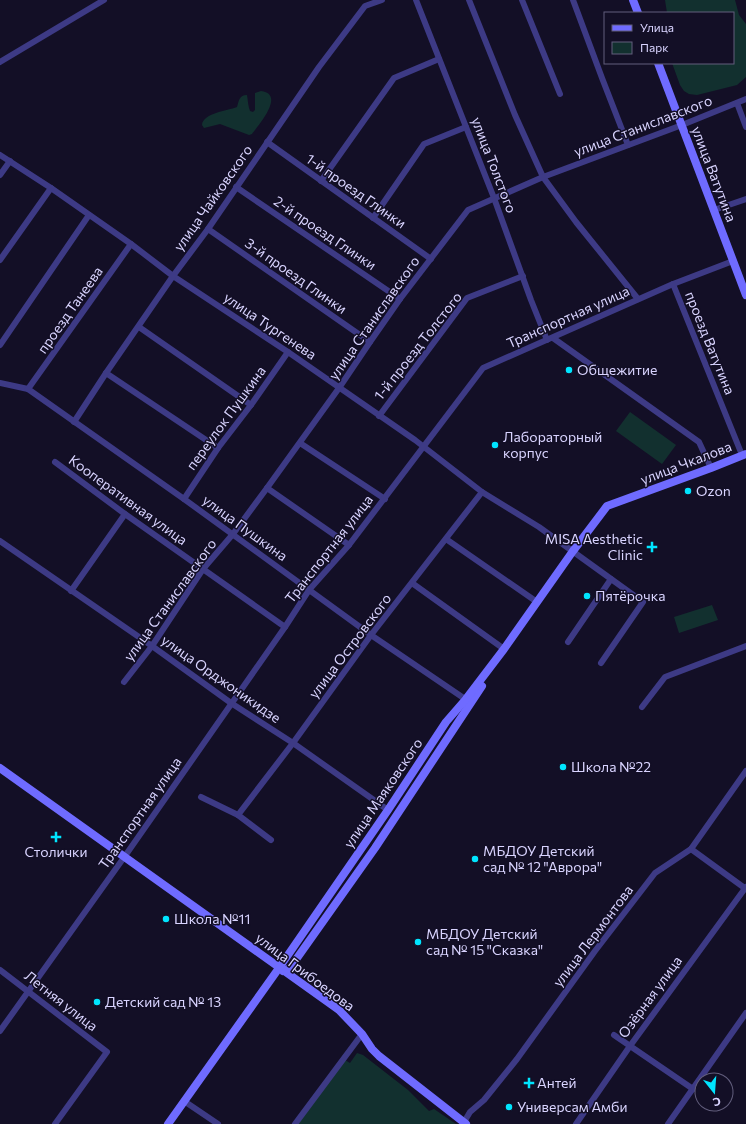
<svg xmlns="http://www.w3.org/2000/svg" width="746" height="1124" font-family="Commissioner,sans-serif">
<rect width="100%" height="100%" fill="#130f26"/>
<g fill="#12302f">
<path d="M665,0H735L739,15L746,24V77L737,85L697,95L689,94L684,91L680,85L672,63H733V13H667Z"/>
<path d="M261,91C286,94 258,126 252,134L249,135L220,124L204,128L202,125C203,113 227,111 237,107C239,101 239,95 247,95C248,101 248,106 250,111L253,112L255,110V93Z"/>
<path d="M630,412L676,445L662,464L616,431Z"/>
<path d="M712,605L718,620L679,633L674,617Z"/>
<path d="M357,1053L363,1055L408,1090L429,1111L434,1109L456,1124H298L345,1060L350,1063Z"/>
</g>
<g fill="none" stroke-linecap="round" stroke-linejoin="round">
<g stroke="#3d3a85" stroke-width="6">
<path d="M416,0L494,198L531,300L547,340"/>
<path d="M469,0L515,115L543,177L576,222L638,299"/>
<path d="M522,0L560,94"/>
<path d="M573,0L602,78L628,145"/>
<path d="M0,62L104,0"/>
<path d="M737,103L746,127"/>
<path d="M267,142L431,259"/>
<path d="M0,155L51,188L131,244L173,276L288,352L415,440L482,492L539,527L643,602L601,663"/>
<path d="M0,175L10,161"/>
<path d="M321,181L394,78L439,59"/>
<path d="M236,187L400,299"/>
<path d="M714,210L746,199"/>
<path d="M373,218L424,144L466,127"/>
<path d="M208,229L370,342"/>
<path d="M0,260L51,188"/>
<path d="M673,284L742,455"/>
<path d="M139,327L251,405"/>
<path d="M553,338L699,442L711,468"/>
<path d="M0,345L89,215"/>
<path d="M106,373L218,448"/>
<path d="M0,383L28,389L184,499L371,635L468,701"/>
<path d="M28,389L131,244"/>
<path d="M379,416L467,298L523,276"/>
<path d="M74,422L106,373L173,276L208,229L319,67L365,6L382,0"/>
<path d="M300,443L385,499"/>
<path d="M55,462L125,514L285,627"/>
<path d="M267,488L349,545"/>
<path d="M184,499L218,448L251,405L288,352"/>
<path d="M446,539L537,602"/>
<path d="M0,541L152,646L231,703L293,743L388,810"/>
<path d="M412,583L504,649"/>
<path d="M71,591L125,514"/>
<path d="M568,642L611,579"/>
<path d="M124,682L152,646L203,569L233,534L267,488L339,388L370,342L400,299L468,210L543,177L682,125L746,99"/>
<path d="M642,707L665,677L746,646"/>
<path d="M201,797L238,815L271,840"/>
<path d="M238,815L293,743L371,635L482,492"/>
<path d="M691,849L746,889"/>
<path d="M0,970L107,1052L55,1124"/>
<path d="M0,1031L125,856L285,627L309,590L349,545L483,368L673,284L733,261"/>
<path d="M614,1035L693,1089"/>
<path d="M184,1101L218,1124"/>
<path d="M464,1122L470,1112L484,1100L517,1059L595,951L655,873L691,849L746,771"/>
<path d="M295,1124L362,1034"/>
<path d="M576,1124L630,1046L746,887"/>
<path d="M668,1124L746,1013"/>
</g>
<g stroke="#6f6bff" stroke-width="8">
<path d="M633,0L638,13"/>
<path d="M658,63L746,295"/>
<path d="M0,768L339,1010L362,1034L372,1049L379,1056L466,1124"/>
<path d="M283,971L290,968L375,848L482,686"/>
<path d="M168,1124L279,968L388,810L446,722L466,699L504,649L573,551L607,506L711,468L746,454"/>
</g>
</g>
<g fill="#00e5ff" stroke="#130f26" stroke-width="1.5">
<circle cx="569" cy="370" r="4"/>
<circle cx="495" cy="445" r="4"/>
<circle cx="688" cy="491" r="4"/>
<path d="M650 541h4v4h4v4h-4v4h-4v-4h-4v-4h4z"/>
<circle cx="587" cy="596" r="4"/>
<circle cx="563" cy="767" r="4"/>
<path d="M54 831h4v4h4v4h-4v4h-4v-4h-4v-4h4z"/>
<circle cx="475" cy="859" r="4"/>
<circle cx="166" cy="919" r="4"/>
<circle cx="418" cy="942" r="4"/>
<circle cx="97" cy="1002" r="4"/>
<path d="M527 1077h4v4h4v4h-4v4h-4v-4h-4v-4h4z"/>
<circle cx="509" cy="1107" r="4"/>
</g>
<g text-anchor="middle" stroke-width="3" stroke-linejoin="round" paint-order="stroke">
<g font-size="14" fill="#d9d4ff" stroke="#130f26">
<text transform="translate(643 126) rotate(-21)" y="5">улица Станиславского</text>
<text transform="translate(494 165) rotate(69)" y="5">улица Толстого</text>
<text transform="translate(714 174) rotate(69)" y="5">улица Ватутина</text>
<text transform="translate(356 191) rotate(35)" y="5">1-й проезд Глинки</text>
<text transform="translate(213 198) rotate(-55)" y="5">улица Чайковского</text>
<text transform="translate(325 233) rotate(34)" y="5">2-й проезд Глинки</text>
<text transform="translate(296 276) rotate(35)" y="5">3-й проезд Глинки</text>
<text transform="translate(70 310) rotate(-55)" y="5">проезд Танеева</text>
<text transform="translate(568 317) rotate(-24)" y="5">Транспортная улица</text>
<text transform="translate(374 318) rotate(-55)" y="5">улица Станиславского</text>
<text transform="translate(270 326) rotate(34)" y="5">улица Тургенева</text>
<text transform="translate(710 343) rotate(68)" y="5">проезд Ватутина</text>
<text transform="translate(418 346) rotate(-52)" y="5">1-й проезд Толстого</text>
<text transform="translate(226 418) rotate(-54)" y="5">переулок Пушкина</text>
<text transform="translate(686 463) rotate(-21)" y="5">улица Чкалова</text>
<text transform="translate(128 500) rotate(36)" y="5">Кооперативная улица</text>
<text transform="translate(245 528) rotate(36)" y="5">улица Пушкина</text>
<text transform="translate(329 549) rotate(-52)" y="5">Транспортная улица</text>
<text transform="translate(170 600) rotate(-54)" y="5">улица Станиславского</text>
<text transform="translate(350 646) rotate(-53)" y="5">улица Островского</text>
<text transform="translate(221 679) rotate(35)" y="5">улица Орджоникидзе</text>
<text transform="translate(383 793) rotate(-56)" y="5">улица Маяковского</text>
<text transform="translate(140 813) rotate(-55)" y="5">Транспортная улица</text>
<text transform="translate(593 936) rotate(-53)" y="5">улица Лермонтова</text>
<text transform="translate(305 972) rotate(37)" y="5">улица Грибоедова</text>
<text transform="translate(650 997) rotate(-54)" y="5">Озёрная улица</text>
<text transform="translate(61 1001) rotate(38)" y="5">Летняя улица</text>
</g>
<g font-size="14" fill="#d9d4ff" stroke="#130f26" text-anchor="start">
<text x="577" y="375">Общежитие</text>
<text x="503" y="442">Лабораторный<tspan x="503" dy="16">корпус</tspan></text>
<text x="696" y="496">Ozon</text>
<text x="643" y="544" text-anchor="end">MISA Aesthetic<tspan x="643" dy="16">Clinic</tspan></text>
<text x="595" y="601">Пятёрочка</text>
<text x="571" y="772">Школа №22</text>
<text x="483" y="856">МБДОУ Детский<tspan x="483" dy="16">сад № 12 "Аврора"</tspan></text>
<text x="56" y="857" text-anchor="middle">Столички</text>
<text x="174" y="924">Школа №11</text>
<text x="426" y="939">МБДОУ Детский<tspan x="426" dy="16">сад № 15 "Сказка"</tspan></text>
<text x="105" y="1007">Детский сад № 13</text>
<text x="537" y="1088">Антей</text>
<text x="517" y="1112">Универсам Амби</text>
</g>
</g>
<rect x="604" y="12" width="130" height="52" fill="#130f26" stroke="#625e7d"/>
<rect x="612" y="25" width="20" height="6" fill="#6f6bff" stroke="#625e7d"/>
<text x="640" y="32" font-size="12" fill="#d9d4ff">Улица</text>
<rect x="612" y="42" width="20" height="12" fill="#12302f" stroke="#625e7d"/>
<text x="640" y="52" font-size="12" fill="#d9d4ff">Парк</text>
<g transform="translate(714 1092) rotate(163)"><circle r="19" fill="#130f26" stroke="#625e7d"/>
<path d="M0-3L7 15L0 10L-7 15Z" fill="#00e5ff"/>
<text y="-6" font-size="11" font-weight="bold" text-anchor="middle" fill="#d9d4ff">С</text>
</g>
</svg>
